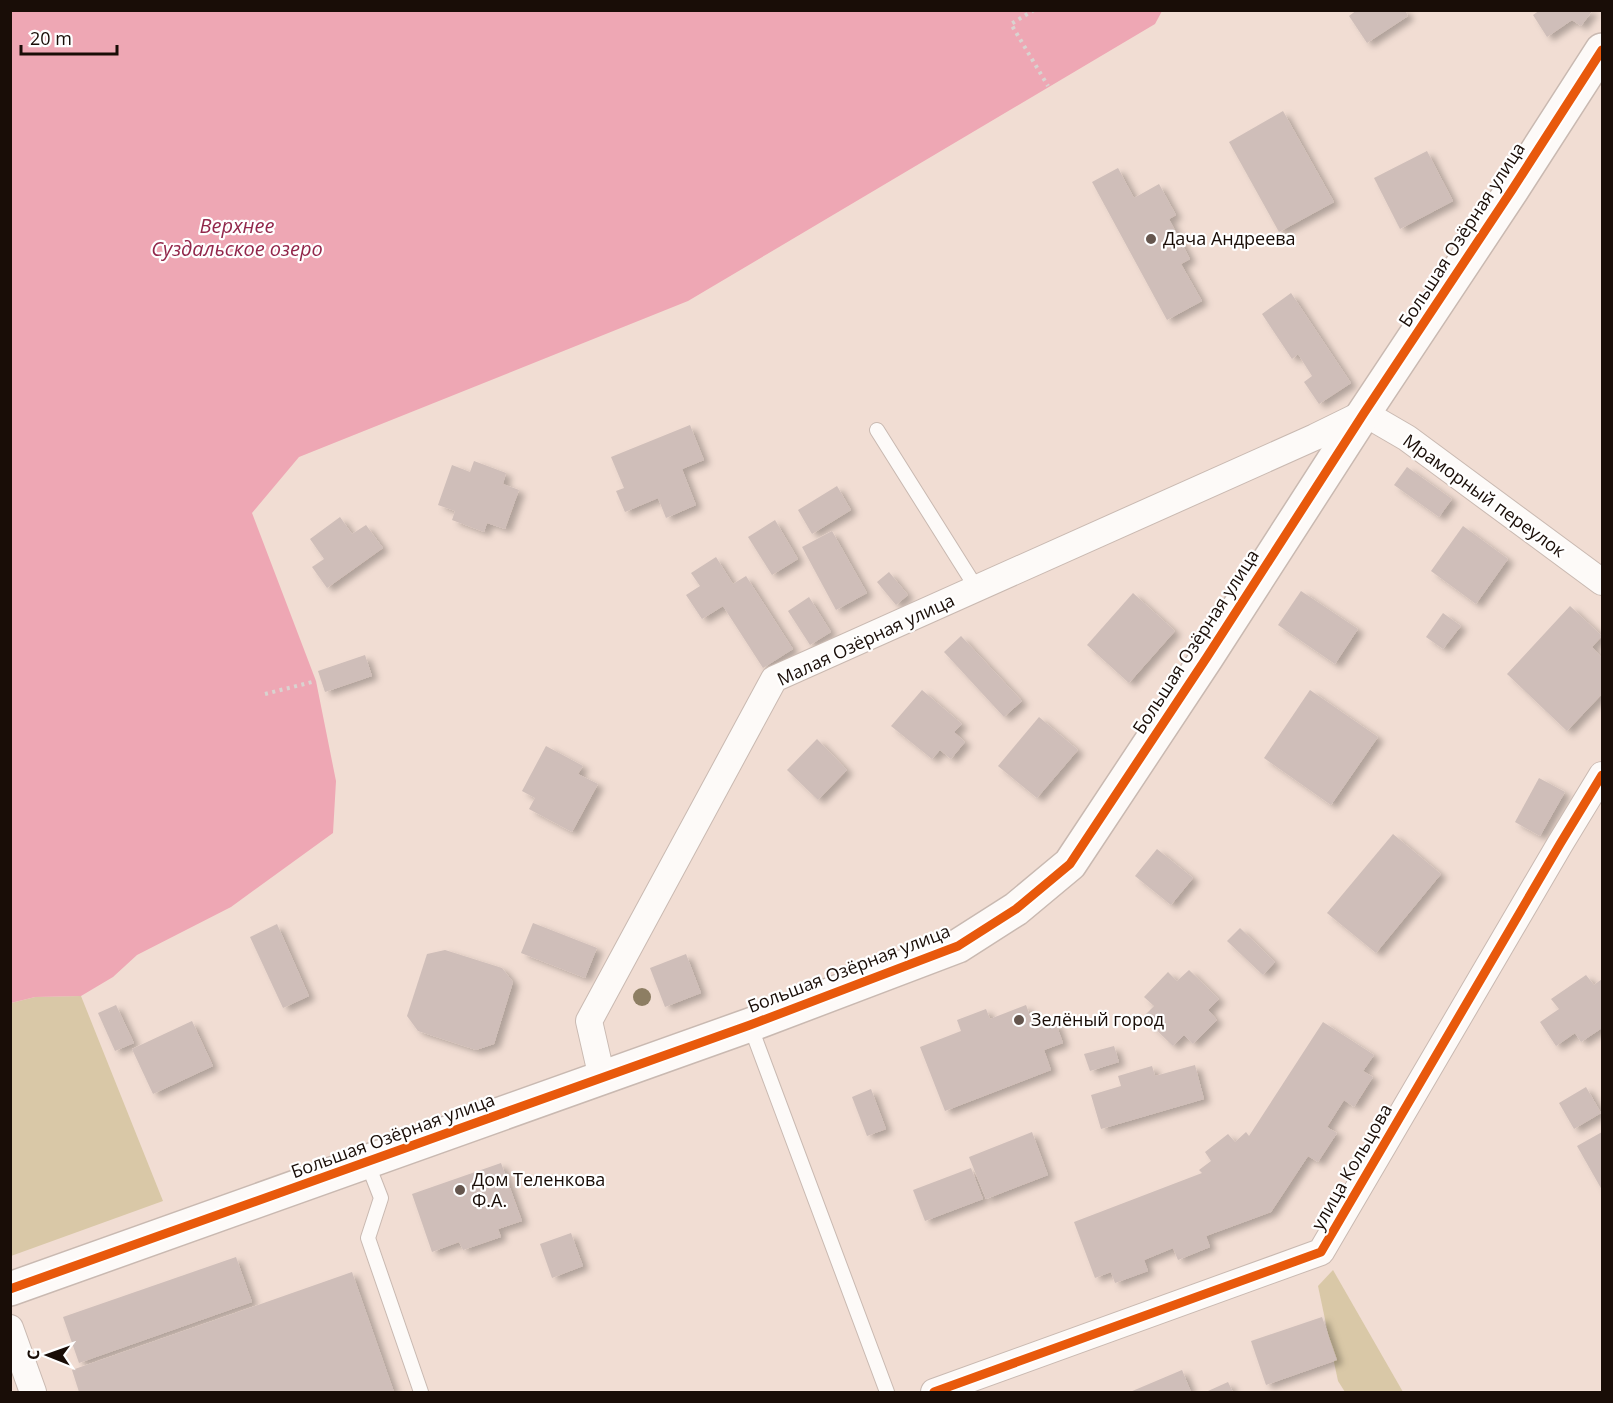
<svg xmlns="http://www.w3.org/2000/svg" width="1613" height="1403" font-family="'Open Sans',sans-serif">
<defs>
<filter id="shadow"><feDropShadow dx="6" dy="4" stdDeviation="3" flood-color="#0004"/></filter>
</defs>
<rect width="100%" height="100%" fill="#f1ddd3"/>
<g fill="#d9c8a7">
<path d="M81,996L163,1201L11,1256V1003L35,997Z"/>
<path d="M1333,1270L1403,1392H1345L1338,1381L1318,1286Z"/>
</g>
<path fill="#eea7b4" d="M11,10H1162V11L1155,24L688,301L299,457L252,513L316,681L336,781L333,833L231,907L137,955L113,977L81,996L35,997L11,1003Z"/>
<g fill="#cfbeb9" filter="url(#shadow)">
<path d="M1357,10H1405L1408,16L1367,43L1349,16Z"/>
<path d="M1540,10H1593L1581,26L1572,20L1547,37L1533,15Z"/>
<path d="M1283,111L1334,202L1279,232L1229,142Z"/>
<path d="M1427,151L1453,201L1400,229L1374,178Z"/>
<path d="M1118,168L1134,198L1159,184L1176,215L1169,219L1190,259L1181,264L1202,301L1167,320L1092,182Z"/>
<path d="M1291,293L1351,383L1319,404L1304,382L1312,376L1298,354L1292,359L1262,314Z"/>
<path d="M690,425L704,460L682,469L696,505L666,518L658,498L625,512L616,491L624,488L611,457Z"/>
<path d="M474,461L506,473L503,484L519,490L505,529L487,523L484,532L452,520L455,511L438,505L452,465L470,472Z"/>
<path d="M1407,467L1452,499L1439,517L1394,485Z"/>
<path d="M837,486L851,510L812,534L798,510Z"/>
<path d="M340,517L352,534L366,525L383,548L327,588L312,567L324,559L310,539Z"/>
<path d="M775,520L798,559L772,575L748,537Z"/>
<path d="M1463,526L1508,559L1476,604L1431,571Z"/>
<path d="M832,531L867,593L836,610L802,547Z"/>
<path d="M716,557L733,584L746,576L793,649L763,668L723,606L702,619L686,595L700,586L691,573Z"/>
<path d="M889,572L908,595L896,605L877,582Z"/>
<path d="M1301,591L1358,629L1335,664L1278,625Z"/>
<path d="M1133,593L1175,631L1129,683L1087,645Z"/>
<path d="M809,597L831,632L810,645L788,611Z"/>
<path d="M1570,606L1602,636L1592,647L1602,658V694L1567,731L1507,674Z"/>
<path d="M1443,613L1461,626L1443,649L1426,637Z"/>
<path d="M961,636L1022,701L1004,717L944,652Z"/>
<path d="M365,655L372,676L325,692L318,671Z"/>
<path d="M922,690L962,724L954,732L965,742L951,759L940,750L932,759L891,726Z"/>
<path d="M1310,690L1378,737L1331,805L1264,758Z"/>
<path d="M1039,717L1078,750L1037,798L998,766Z"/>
<path d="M817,739L847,770L818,800L787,770Z"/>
<path d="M546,746L583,766L578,774L598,784L572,832L529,809L535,798L522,791Z"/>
<path d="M1539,778L1565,792L1540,836L1515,822Z"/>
<path d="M1393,834L1441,874L1376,953L1327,913Z"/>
<path d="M1157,849L1193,878L1171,905L1135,876Z"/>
<path d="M533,923L597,948L585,978L521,953Z"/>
<path d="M277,924L309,996L283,1008L250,937Z"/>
<path d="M1240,928L1275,962L1263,975L1227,941Z"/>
<path d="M445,950L502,968L513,982L494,1044L476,1050L418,1031L407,1016L427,954Z"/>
<path d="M686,954L701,993L665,1007L650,968Z"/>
<path d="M1189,970L1219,999L1208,1010L1217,1020L1193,1044L1184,1035L1173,1046L1143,1017L1154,1006L1144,997L1168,972L1177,981Z"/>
<path d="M1586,975L1594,985L1602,979V1028L1581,1042L1575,1033L1556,1046L1540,1022L1559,1009L1551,999Z"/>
<path d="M116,1005L134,1043L115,1051L98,1013Z"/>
<path d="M1026,1005L1035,1029L1055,1021L1063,1043L1044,1050L1051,1070L945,1111L920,1047L961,1031L957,1020L986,1009L990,1019Z"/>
<path d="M192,1021L213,1066L153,1094L132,1049Z"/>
<path d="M1323,1022L1374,1055L1363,1071L1373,1077L1354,1107L1344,1100L1327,1127L1337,1133L1318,1162L1308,1156L1271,1212L1206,1236L1210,1247L1178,1260L1173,1248L1144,1260L1148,1271L1115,1283L1111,1272L1095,1278L1074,1222L1202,1173L1199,1170L1211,1161L1205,1152L1228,1134L1235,1142L1246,1132L1249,1136Z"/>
<path d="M1114,1046L1119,1062L1090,1071L1084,1054Z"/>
<path d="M1195,1065L1204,1099L1101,1129L1091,1095L1121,1086L1118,1076L1152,1066L1155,1076Z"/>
<path d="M1586,1087L1601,1113L1574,1129L1559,1103Z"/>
<path d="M871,1089L886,1129L867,1136L852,1097Z"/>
<path d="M1032,1132L1048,1175L986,1199L969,1157Z"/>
<path d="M1602,1132V1190L1577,1146Z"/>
<path d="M501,1163L522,1221L498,1229L501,1237L463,1250L459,1242L432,1252L412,1194Z"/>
<path d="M971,1168L983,1199L925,1221L913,1190Z"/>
<path d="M571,1233L583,1266L552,1278L540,1244Z"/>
<path d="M236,1257L252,1302L79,1363L63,1317Z"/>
<path d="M352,1272L394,1392H79L72,1370Z"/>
<path d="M1322,1317L1337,1360L1266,1385L1251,1341Z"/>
<path d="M1182,1370L1191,1392H1130Z"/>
<path d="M1228,1382L1233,1392H1209L1208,1391Z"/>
</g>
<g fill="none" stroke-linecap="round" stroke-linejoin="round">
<g stroke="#c9b9b1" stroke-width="16">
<g id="service">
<path d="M877,430L977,589"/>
<path d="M750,1025L887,1392"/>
<path d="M367,1162L381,1198L368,1238L421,1392"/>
</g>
</g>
<g stroke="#c9b9b1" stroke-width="28">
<g id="minor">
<path d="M602,1078L589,1021L774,679L1315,437L1364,413L1407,438L1602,582"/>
<path d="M10,1328L33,1392"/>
<path d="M934,1392L1321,1252L1560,844L1602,775"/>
</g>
</g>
<g stroke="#c9b9b1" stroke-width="36">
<path id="tertiary" d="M10,1289L750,1025L958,946L1016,909L1070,864L1207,657L1364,413L1512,190L1602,50"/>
</g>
<g stroke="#d9d3d0" stroke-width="4" stroke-dasharray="3 4.5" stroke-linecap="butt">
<path d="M1034,10L1011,24L1048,86"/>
<path d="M265,694L316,681"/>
</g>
<use href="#service" stroke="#fdfaf8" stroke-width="14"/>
<use href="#minor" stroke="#fdfaf8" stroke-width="26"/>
<use href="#tertiary" stroke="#fdfaf8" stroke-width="33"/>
<g stroke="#fff" stroke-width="13">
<g id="cycleway">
<path d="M10,1289L750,1025L958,946L1016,909L1070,864L1207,657L1364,413L1512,190L1602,50"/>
<path d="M934,1392L1321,1252L1560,844L1602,775"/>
</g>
</g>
<use href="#cycleway" stroke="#e8590c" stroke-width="9"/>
</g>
<circle fill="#8d7e63" cx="642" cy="997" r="9"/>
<g fill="#65564e" stroke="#fff" stroke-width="2">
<circle cx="1151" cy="239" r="6"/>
<circle cx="1019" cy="1020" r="6"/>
<circle cx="460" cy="1190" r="6"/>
</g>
<g text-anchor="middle" stroke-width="4.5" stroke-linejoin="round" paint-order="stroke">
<g font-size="18" fill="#190d07" stroke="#fff">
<text transform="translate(1462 235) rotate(-57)" y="6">Большая Озёрная улица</text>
<text transform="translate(1484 496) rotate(36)" y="6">Мраморный переулок</text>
<text transform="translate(866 640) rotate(-25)" y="6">Малая Озёрная улица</text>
<text transform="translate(1196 642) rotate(-57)" y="6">Большая Озёрная улица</text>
<text transform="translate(849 969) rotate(-21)" y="6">Большая Озёрная улица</text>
<text transform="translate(393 1136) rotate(-20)" y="6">Большая Озёрная улица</text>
<text transform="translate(1352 1167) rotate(-60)" y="6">улица Кольцова</text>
</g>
<g font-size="18" fill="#190d07" stroke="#fff" text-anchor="start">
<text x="1163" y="245">Дача Андреева</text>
<text x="1031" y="1026">Зелёный город</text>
<text x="472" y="1186">Дом Теленкова<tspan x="472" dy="21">Ф.А.</tspan></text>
</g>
<g font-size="20" font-style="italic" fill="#92274b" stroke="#fff">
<text x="237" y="233">Верхнее<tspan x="237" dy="23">Суздальское озеро</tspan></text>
</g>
</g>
<rect width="1613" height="1403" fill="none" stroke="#190d07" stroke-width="24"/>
<g transform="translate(48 1355) rotate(271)" stroke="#ffffff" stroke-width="4.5" paint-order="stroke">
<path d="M0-4.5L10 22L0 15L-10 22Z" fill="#190d07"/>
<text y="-9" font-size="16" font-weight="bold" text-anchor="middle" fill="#190d07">С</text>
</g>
<path d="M21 45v9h96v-9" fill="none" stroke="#190d07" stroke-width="3"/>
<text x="30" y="45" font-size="18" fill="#190d07" stroke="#ffffff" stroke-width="4.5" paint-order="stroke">20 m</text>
</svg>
